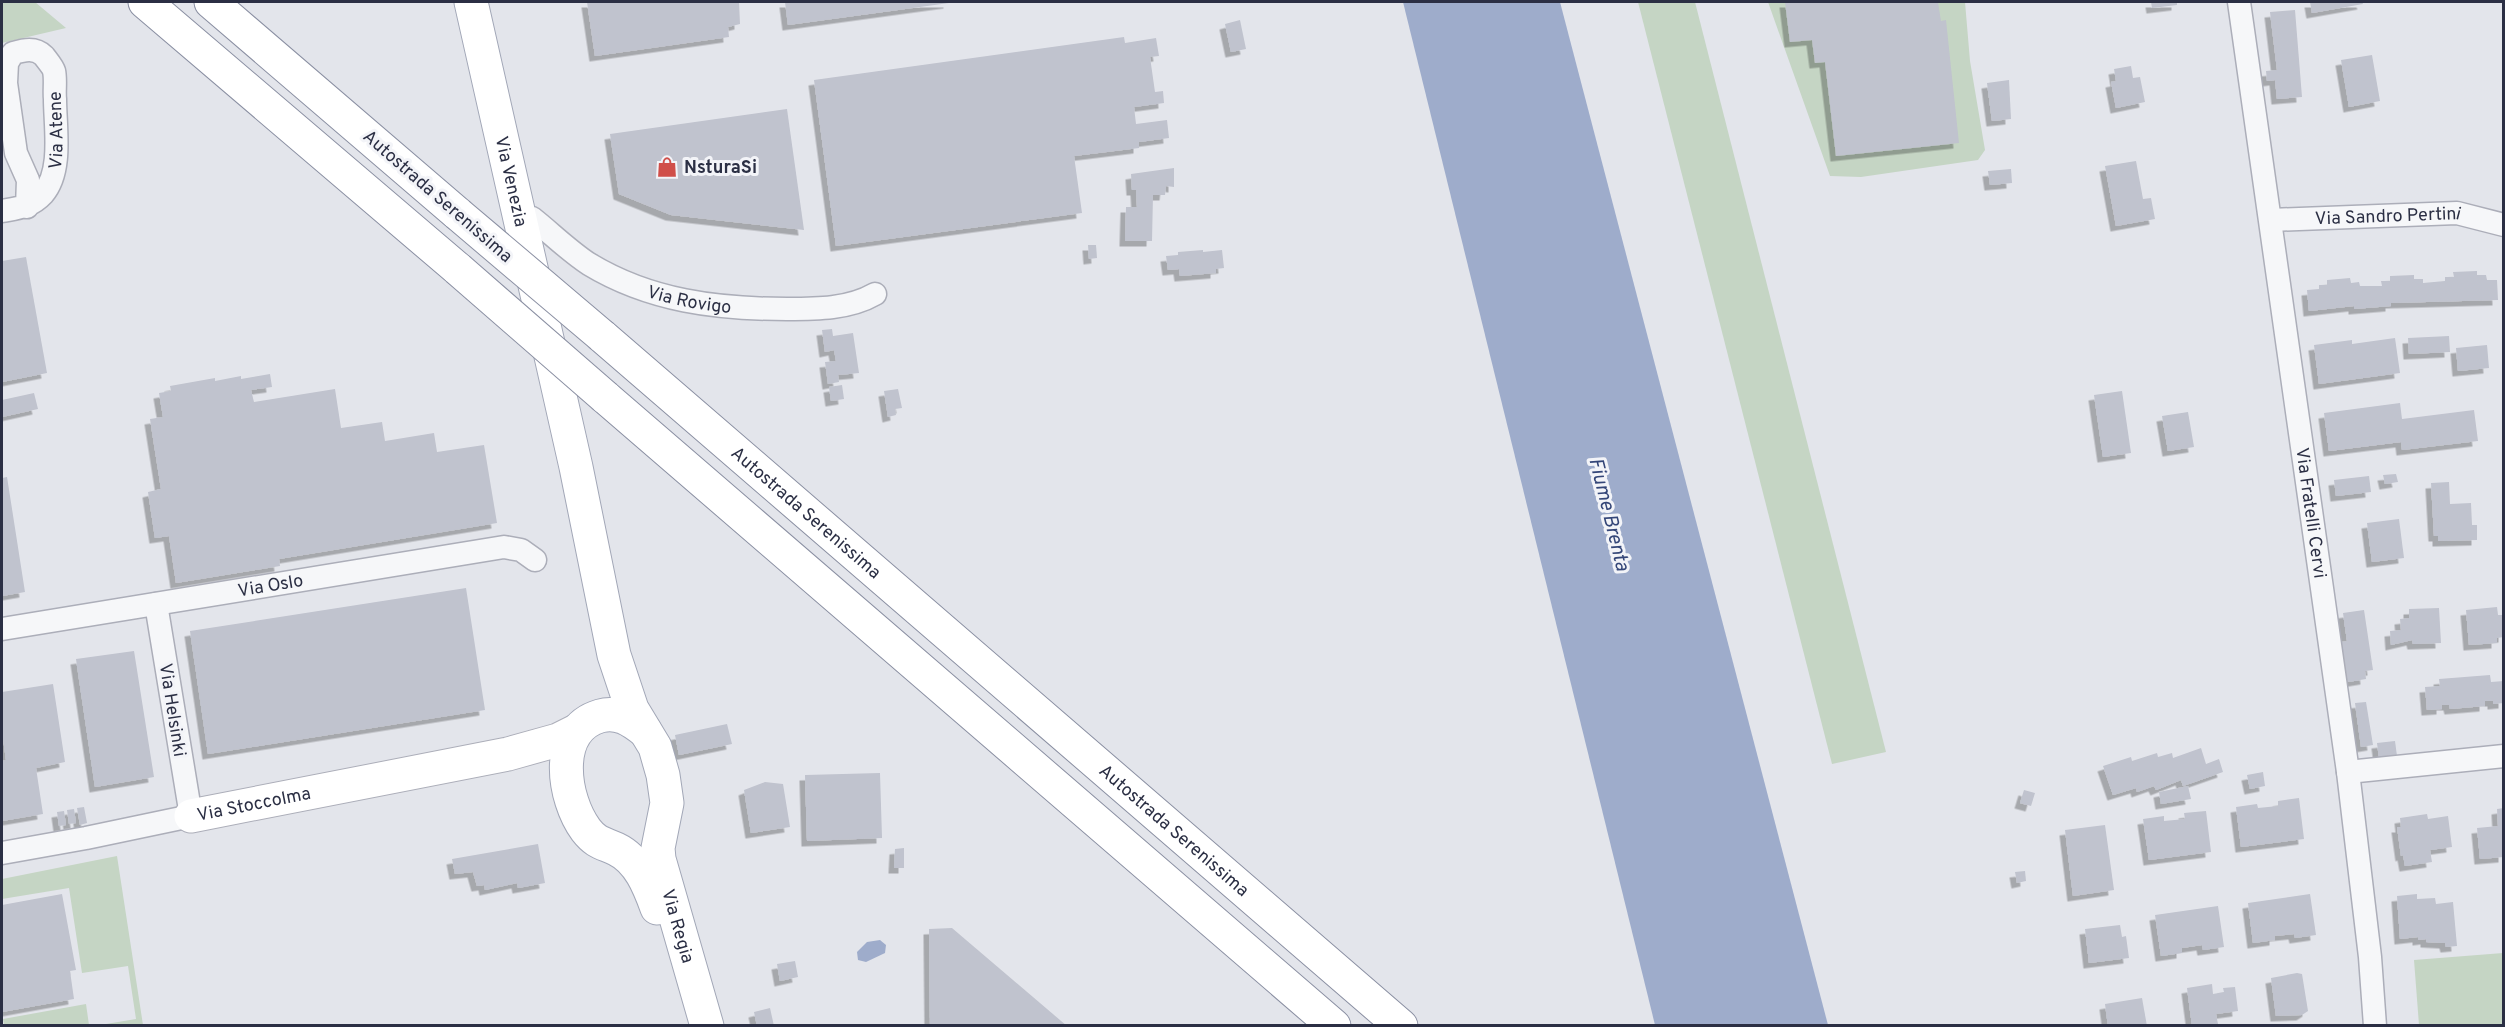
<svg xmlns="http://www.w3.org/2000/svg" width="2505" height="1027" font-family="Overpass,sans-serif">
<defs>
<filter id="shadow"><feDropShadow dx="-5.5" dy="5.5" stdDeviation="0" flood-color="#0004"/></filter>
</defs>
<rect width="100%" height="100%" fill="#e3e5eb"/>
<g fill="#c5d5c4">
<path d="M2,2H35L66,28L2,43Z"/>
<path d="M1638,2H1695L1886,752L1832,764Z"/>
<path d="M1768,2H1965L1970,61L1985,150L1978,160L1861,177L1830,176Z"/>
<path d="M117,856L143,1025H100L136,1019L128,966L82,973L69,888L2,899V879Z"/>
<path d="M2503,953V1025H2419L2414,960Z"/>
<path d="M86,1004L89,1025H4L3,1019Z"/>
</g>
<g fill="#9eaccb">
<path d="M1403,2H1560L1828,1025H1655Z"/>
<path d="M880,940L886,945L885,953L866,962L858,960L857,952L867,942Z"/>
</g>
<g fill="#c0c3ce" filter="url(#shadow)">
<path d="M587,2H739L740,24L728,27L729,37L595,56Z"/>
<path d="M785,2H949V3L788,25Z"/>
<path d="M1785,2H1938L1941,21L1946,20L1959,143L1836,156L1825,62L1815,63L1812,40L1790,42Z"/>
<path d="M2151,2H2177V5L2152,8Z"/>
<path d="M2310,2H2362L2363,4L2312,13Z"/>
<path d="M2295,10L2302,97L2277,99L2275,80L2267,81L2266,71L2277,70L2270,12Z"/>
<path d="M1240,20L1246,49L1231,52L1225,24Z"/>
<path d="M1124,37L1125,43L1156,38L1159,56L1150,57L1155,92L1163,91L1164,103L1134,107L1136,124L1167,120L1169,138L1139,142V148L1074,156L1082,213L836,246L814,80Z"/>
<path d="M2372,55L2380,101L2349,107L2341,60Z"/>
<path d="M2131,66L2133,78L2140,77L2145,102L2116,108L2111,82L2116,81L2114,69Z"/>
<path d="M2009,80L2011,119L1992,121L1987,83Z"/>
<path d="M787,109L804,230L671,215L619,194L610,134Z"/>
<path d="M2136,161L2143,199L2151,198L2155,219L2116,226L2105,166Z"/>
<path d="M1174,168V187L1166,186L1165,195H1153L1152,241H1125L1126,207H1137L1136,190H1132L1131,174Z"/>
<path d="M2011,169L2012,183L1990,185L1988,171Z"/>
<path d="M1088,245H1096L1097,258L1089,259Z"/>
<path d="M1203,250V252L1222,250L1224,268L1216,269V273L1180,276L1179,269L1168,270L1166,256L1178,255V252Z"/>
<path d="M26,257L47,373L2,382V261Z"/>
<path d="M2477,271V275H2486L2487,280H2497L2498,300L2391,303V306L2354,309V306L2309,311L2307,290L2319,289V285H2327V280L2350,278L2351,283L2359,282L2360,286H2382L2381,281H2390V276L2414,275V279H2423V283L2445,281V277H2454L2453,272Z"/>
<path d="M832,329L833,336L853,333L859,373L838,375L839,382L828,384L825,362L836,361L834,350L825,352L822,330Z"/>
<path d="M2449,336L2450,352L2409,354L2408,338Z"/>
<path d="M2395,338L2400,373L2319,384L2314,345L2352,340V344Z"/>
<path d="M2487,345L2489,368L2458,371L2456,348Z"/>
<path d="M270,374L272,387L251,390L254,402L335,389L341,428L382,422L385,441L434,433L437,452L484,445L497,523L279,559L280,566L176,583L169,536L155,538L148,492L161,489L150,419L163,417L159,393L171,391L170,386L215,378V381L241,376V379Z"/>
<path d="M842,385L844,399L831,401L829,387Z"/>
<path d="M898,389L902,408L895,409L896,415L888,417L884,391Z"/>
<path d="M2122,391L2131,453L2103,457L2094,395Z"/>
<path d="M34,393L38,409L2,417V400Z"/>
<path d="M2400,403L2402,419L2474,410L2478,441L2402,450L2401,442L2329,451L2324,413Z"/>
<path d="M2188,412L2194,447L2168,451L2162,416Z"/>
<path d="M2396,474L2398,482L2385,484L2383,475Z"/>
<path d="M2369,476L2371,492L2336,496L2334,480Z"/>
<path d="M7,477L25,592L2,596V478Z"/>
<path d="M2449,482L2450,504L2471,503L2472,525H2477V540L2438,541V536H2434L2431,483Z"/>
<path d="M2399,519L2404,558L2372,562L2367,523Z"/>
<path d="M466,588L485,710L208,754L190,631Z"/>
<path d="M2497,607L2498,615H2504V637L2497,638V643L2469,645L2466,610Z"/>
<path d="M2439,608L2441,643L2413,644L2412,640L2391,645L2390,631L2401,630L2400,619L2409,618V609Z"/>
<path d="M2364,610L2373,670L2365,671L2366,679L2348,682L2342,642L2347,641L2343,613Z"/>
<path d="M134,651L154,777L95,787L76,659Z"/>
<path d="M2490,675L2491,682L2504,681V703L2493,704V701H2485V706L2450,709L2449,705H2442V709L2427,710L2425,687L2440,686L2439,679Z"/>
<path d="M53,684L65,762L36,768L43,814L2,821V761L6,760L2,731V692Z"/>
<path d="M2366,702L2373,745L2361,747L2355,703Z"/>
<path d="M727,724L732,744L679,755L675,735Z"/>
<path d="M2395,741L2397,756L2379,758L2377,743Z"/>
<path d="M2201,748L2206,764L2219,759L2223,772L2183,786L2181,780L2156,790L2154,786L2137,792L2136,788L2113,795L2103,766L2131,757L2132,761L2157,753L2158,757L2172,753L2173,758Z"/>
<path d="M2263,772L2265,786L2250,789L2247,775Z"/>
<path d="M880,773L882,838L807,841L805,775Z"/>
<path d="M765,782L783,784L790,827L751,833L744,790Z"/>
<path d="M2188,786L2191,799L2161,804L2159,792Z"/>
<path d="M2024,790L2035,793L2031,806L2020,803Z"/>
<path d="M2299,798L2304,839L2241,847L2236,807L2257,804L2258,808L2278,806V801Z"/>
<path d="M84,807L87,823L80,825L77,808Z"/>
<path d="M2504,808V857L2480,859L2477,828L2498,826L2497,809Z"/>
<path d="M74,809L76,823L69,824L67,810Z"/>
<path d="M64,811L66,825L59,826L57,812Z"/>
<path d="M2206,811L2211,852L2149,860L2143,819L2164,816V821L2185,819L2184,813Z"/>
<path d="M2427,814L2428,819L2448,816L2452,847L2430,850L2432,862L2405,866L2403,855L2401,856L2397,827H2401L2400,818Z"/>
<path d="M2105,825L2114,890L2073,896L2065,830Z"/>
<path d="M538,844L545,883L518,888L517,883L485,890L484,885L477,886L473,872L455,874L452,859Z"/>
<path d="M904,848V868H894L895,849Z"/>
<path d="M2025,871L2026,881L2017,883L2015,872Z"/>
<path d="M62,894L76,970L70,971L74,999L2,1012V905Z"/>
<path d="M2310,894L2316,935L2295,938L2294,934L2275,936V940L2253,943L2248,903Z"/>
<path d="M2417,894V899L2435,898L2436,904L2453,902L2457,946L2446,947L2445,943L2426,942V939L2418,940V937L2400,939L2397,896Z"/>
<path d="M2218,906L2224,947L2203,950L2202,945L2182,948V953L2161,956L2155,915Z"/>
<path d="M2120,925L2122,937L2126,936L2129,958L2089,963L2085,929Z"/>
<path d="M952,928L1067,1026H930L929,929Z"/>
<path d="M795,961L798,977L780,981L777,964Z"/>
<path d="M2297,973L2302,974L2308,1011L2302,1015L2276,1016L2271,978Z"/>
<path d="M2212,984L2213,994L2224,992L2223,988L2235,987L2238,1011L2216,1014L2218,1024L2192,1026L2187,988Z"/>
<path d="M2142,998L2147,1026H2108L2105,1004Z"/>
<path d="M770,1008L774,1026H757L754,1012Z"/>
</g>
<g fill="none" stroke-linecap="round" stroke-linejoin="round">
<g stroke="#acaeb9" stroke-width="25">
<g id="street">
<path id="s1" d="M2239,2L2348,772L2370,957L2375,1026"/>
<path id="s2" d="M2,211C18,208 31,207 43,194C63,171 55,127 55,99C54,91 56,79 54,71C53,67 47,60 44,56C35,47 24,50 13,53L7,63L6,83L16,153L28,180L27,207"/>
<path id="s3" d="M2271,220L2457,213L2504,225"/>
<path id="s4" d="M521,221L532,218C551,233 569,251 589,264C650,301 717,309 787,309C817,309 849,309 875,294"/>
<path id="s5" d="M2,629L504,547L521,550L535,560"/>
<path d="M2348,772L2504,756"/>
<path d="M2,853L86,838L191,816L156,604"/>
</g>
</g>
<g stroke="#acaeb9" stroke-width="35">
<g id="secondary">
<path id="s6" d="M191,816L508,754L558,740L576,731"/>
</g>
</g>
<g stroke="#a2a7b7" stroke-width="35">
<g id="primary">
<path id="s7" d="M471,2L576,467L614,655L632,709L655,747L663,775L667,803L658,848L659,859L707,1026"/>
<path d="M645,731C631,720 618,711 600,716C552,730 563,799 586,830C596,843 603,843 616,849C639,860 649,886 657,908"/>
</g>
</g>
<g stroke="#8a8fa2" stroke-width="35">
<g id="highway">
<path d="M145,2L458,269"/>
<path d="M211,2L458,214"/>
<path id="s8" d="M602,336L1401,1026"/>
<path d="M605,397L1334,1026"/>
</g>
</g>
<use href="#street" stroke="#f6f7f9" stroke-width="22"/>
<use href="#secondary" stroke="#fff" stroke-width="33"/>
<use href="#primary" stroke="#fff" stroke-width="33"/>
<use href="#highway" stroke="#fff" stroke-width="33"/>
<g stroke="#8a8fa2" stroke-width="35" stroke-linecap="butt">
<g id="highway-bridge">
<path d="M458,214L602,336"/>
<path d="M458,269L605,397"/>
</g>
</g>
<use href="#highway-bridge" stroke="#fff" stroke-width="33"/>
</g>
<defs>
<g id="shop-bare" transform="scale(1.62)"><path d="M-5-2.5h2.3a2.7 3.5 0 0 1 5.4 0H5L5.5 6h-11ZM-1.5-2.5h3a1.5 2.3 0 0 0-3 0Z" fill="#d04e49" stroke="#f3f4f8" stroke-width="2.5" paint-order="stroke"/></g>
</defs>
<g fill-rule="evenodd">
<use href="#shop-bare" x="667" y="167"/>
</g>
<g text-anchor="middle" stroke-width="6" stroke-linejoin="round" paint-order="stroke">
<g font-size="18" fill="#2b2f44" stroke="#f3f4f8">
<text dy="6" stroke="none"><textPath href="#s2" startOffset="112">Via Atene</textPath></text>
<text dy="6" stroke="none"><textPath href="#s7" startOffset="184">Via Venezia</textPath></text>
<text transform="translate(438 196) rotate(41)" y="6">Autostrada Serenissima</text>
<text dy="6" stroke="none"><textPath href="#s3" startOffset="117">Via Sandro Pertini</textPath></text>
<text dy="6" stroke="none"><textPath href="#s4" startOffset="192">Via Rovigo</textPath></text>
<text dy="6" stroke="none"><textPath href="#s8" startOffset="270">Autostrada Serenissima</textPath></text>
<text dy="6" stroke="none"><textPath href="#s1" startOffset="516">Via Fratelli Cervi</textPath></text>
<text dy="6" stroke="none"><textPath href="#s5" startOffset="272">Via Oslo</textPath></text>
<text transform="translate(173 710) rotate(81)" y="6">Via Helsinki</text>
<text dy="6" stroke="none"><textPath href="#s6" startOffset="64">Via Stoccolma</textPath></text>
<text dy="6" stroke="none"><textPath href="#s8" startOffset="756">Autostrada Serenissima</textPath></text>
<text dy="6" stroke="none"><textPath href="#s7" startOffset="954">Via Regia</textPath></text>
</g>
<g font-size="18" font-weight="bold" fill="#2b2f44" stroke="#f3f4f8" text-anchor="start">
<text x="684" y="173">NsturaSi</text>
</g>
<g font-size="20" font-style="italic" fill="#344678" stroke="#f3f4f8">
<text transform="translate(1610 514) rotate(76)" y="7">Fiume Brenta</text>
</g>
</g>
<rect width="2505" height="1027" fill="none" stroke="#2b2f44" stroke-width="6"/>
</svg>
